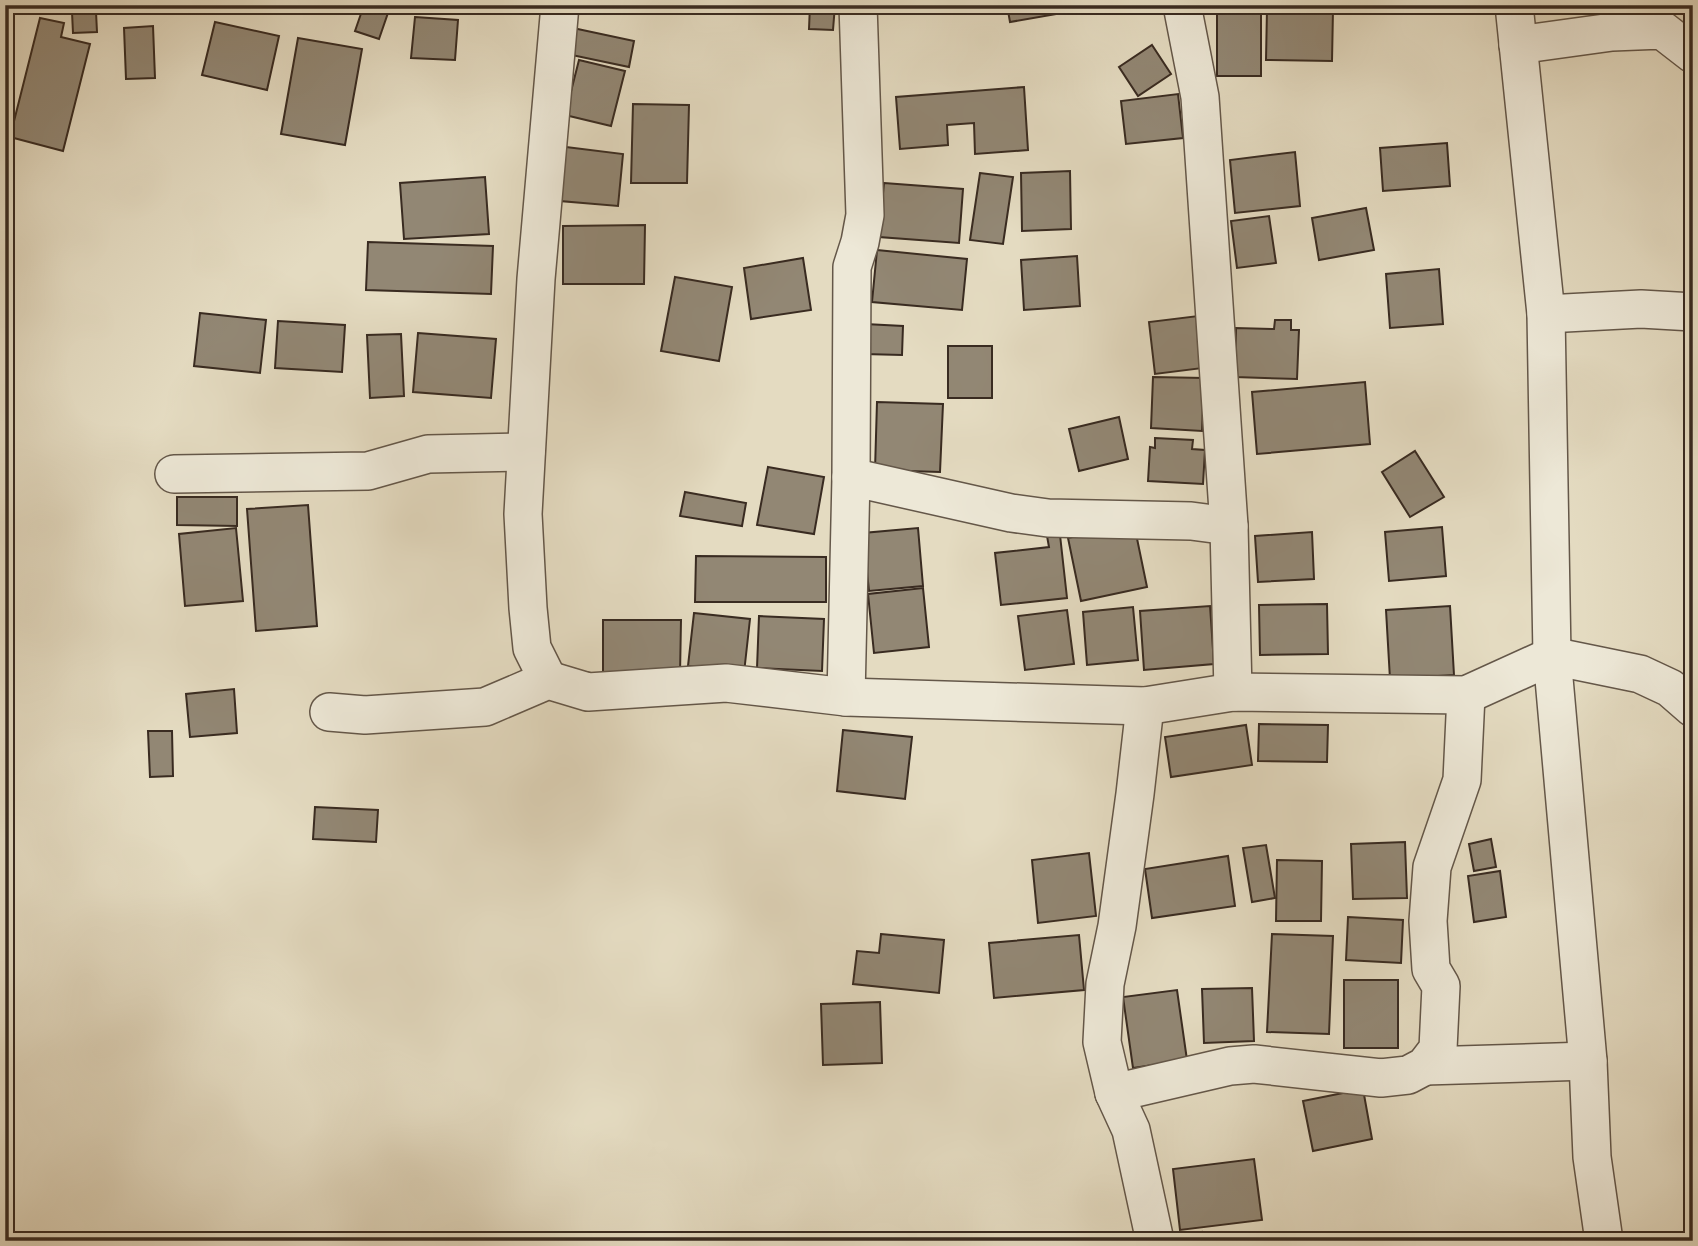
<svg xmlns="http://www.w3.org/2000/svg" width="1698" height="1246" font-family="'IM FELL Great Primer',serif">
<rect width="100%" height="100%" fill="#e4dbc1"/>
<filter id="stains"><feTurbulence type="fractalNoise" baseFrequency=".00286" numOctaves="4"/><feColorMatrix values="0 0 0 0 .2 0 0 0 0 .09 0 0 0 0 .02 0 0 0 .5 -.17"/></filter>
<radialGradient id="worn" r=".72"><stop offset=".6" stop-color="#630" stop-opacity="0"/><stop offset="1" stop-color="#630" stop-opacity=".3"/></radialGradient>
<g fill="#928774" stroke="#392b21" stroke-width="2">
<path d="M364,5H385L390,7L379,39L355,31Z"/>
<path d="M810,5H835L833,30L809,29Z"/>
<path d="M1007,5H1108L1010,22Z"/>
<rect x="1217" y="8" width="44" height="68"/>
<path d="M1267,9L1333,10L1332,61L1266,60Z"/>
<path d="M72,12H96L97,32L73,33Z"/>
<path d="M415,17L458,20L455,60L411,58Z"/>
<path d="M40,18L64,23L61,37L90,44L63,151L10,137Z"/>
<path d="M215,22L279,36L267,90L202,75Z"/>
<path d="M153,26L155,78L126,79L124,28Z"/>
<path d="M573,28L634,41L629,67L567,54Z"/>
<path d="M5,35L13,36L5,69Z"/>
<path d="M298,38L362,49L345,145L281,134Z"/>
<path d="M1152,45L1171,74L1138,96L1119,67Z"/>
<path d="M579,60L625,71L611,126L565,115Z"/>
<path d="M1024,87L1028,150L975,154L974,123L947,125L948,145L900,149L896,97Z"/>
<path d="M1178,94L1183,138L1126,144L1121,101Z"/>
<path d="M633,104L689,105L687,183H631Z"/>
<path d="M1447,143L1450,186L1383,191L1380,148Z"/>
<path d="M566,147L623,154L618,206L560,201Z"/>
<path d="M1295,152L1300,206L1235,213L1230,160Z"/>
<path d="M1070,171L1071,229L1022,231L1021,173Z"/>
<path d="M980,173L1013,177L1003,244L970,240Z"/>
<path d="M485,177L489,234L404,239L400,183Z"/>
<path d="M884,183L963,189L959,243L879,237Z"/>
<path d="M1366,208L1374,250L1319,260L1312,218Z"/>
<path d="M1269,216L1276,263L1237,268L1231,221Z"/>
<path d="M645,225L644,284H563V226Z"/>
<path d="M368,242L493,246L491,294L366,290Z"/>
<path d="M877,250L967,259L962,310L872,302Z"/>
<path d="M1077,256L1080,306L1024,310L1021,260Z"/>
<path d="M803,258L811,310L751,319L744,268Z"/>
<path d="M1439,269L1443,324L1390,328L1386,274Z"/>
<path d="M675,277L732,287L719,361L661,351Z"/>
<path d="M200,313L266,320L260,373L194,366Z"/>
<path d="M1198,316L1203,368L1155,374L1149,322Z"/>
<path d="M1275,320H1291V330H1299L1297,379L1235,377L1236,328L1274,329Z"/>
<path d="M278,321L345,325L342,372L275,368Z"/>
<path d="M865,324L903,326L902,355L864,354Z"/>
<path d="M418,333L496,339L491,398L413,392Z"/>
<path d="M401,334L404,396L370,398L367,335Z"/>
<rect x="948" y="346" width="44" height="52"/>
<path d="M1153,377L1204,378L1202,431L1151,428Z"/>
<path d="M1365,382L1370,444L1257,454L1252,392Z"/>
<path d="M877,402L943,404L940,472L875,470Z"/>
<path d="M1119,417L1128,459L1079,471L1069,429Z"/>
<path d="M1155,438L1193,440L1192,449L1205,450L1203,484L1148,481L1150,447L1155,448Z"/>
<path d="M1415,451L1444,497L1410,517L1382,472Z"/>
<path d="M768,467L824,477L814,534L757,525Z"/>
<path d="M685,492L746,503L742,526L680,516Z"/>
<path d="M177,497H237V526L177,525Z"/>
<path d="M308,505L317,626L256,631L247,509Z"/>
<path d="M1134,524L1147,587L1081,601L1068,538Z"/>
<path d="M1442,527L1446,576L1389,581L1385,532Z"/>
<path d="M236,528L243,601L185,606L179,534Z"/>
<path d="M918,528L923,586L869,591L863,533Z"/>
<path d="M1312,532L1314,579L1258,582L1255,536Z"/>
<path d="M1060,535L1067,598L1001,605L995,553L1049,547L1047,536Z"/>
<path d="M696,556L826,557V602H695Z"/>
<path d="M923,588L929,647L874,653L868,594Z"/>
<path d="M1327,604L1328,654L1260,655L1259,605Z"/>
<path d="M1210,606L1214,664L1144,670L1140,611Z"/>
<path d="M1450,606L1454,675L1390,679L1386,610Z"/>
<path d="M1133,607L1138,660L1087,665L1083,612Z"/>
<path d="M1067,610L1074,664L1025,670L1018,616Z"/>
<path d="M694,613L750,619L744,673L688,666Z"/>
<path d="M759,616L824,619L822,671L757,668Z"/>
<path d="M603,620H681L680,675H603Z"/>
<path d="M234,689L237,733L190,737L186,694Z"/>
<path d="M1259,724L1328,725L1327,762L1258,761Z"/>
<path d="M1246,725L1252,765L1171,777L1165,737Z"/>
<path d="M843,730L912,737L905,799L837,791Z"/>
<path d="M148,731H172L173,776L150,777Z"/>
<path d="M315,807L378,810L376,842L313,839Z"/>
<path d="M1491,839L1496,867L1474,871L1469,844Z"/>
<path d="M1405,842L1407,898L1353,899L1351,844Z"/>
<path d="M1266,845L1275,898L1252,902L1243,848Z"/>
<path d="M1089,853L1096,916L1038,923L1032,860Z"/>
<path d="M1228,856L1235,906L1152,918L1145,869Z"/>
<path d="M1277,860L1322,861L1321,921H1276Z"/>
<path d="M1500,871L1506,917L1474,922L1468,876Z"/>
<path d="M1348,917L1403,920L1401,963L1346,960Z"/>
<path d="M881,934L944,940L939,993L853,984L857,951L879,953Z"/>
<path d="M1272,934L1333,936L1329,1034L1267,1032Z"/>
<path d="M1079,935L1084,990L994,998L989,943Z"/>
<rect x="1344" y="980" width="54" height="68"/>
<path d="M1252,988L1254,1041L1204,1043L1202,989Z"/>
<path d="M1177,990L1187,1060L1133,1068L1123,997Z"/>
<path d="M880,1002L882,1063L823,1065L821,1004Z"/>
<path d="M1363,1089L1372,1139L1313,1151L1303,1101Z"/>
<path d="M1254,1159L1262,1220L1180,1230L1173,1169Z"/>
<path d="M1202,1232L1204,1241H1171L1170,1237Z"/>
</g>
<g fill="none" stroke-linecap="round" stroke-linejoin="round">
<g stroke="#645749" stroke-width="40">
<g id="street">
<path d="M1182,5L1200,97L1229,526L1233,692"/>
<path d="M1514,5L1546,314L1552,656L1588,1061L1592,1157L1604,1241"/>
<path d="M1518,45L1612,32L1662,30L1693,54"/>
<path d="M1546,314L1641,309L1693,312"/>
<path d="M174,474L368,471L428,454L526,452"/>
<path d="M851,477L1011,513L1048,518L1191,521L1229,526"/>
<path d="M548,680L532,648L528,608L523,514L536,279L560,5"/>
<path d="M846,697L851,477L852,267L860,242L865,215L858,5"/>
<path d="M1145,706L1135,794L1117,926L1105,984L1102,1042L1114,1093L1131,1130L1155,1241"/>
<path d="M329,712L365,715L485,707L548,680L588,692L726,683L846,697L1145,706L1233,692L1466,695L1552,656L1640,674L1670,688L1693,708"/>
<path d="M1425,1066L1588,1061"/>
<path d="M1114,1093L1230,1066L1254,1064L1381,1078L1408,1075L1425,1066L1438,1049L1441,986L1431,969L1428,921L1432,867L1462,780L1466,695"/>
</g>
</g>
<use href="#street" stroke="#ede8d7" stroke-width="37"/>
</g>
<rect width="1698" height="1246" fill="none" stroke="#e4dbc1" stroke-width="28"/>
<rect x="7" y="7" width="1684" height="1232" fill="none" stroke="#392b21" stroke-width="3.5"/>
<rect x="14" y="14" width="1670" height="1218" fill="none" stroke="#392b21" stroke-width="2"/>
<rect width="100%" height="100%" filter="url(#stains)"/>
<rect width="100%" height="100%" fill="url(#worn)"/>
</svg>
